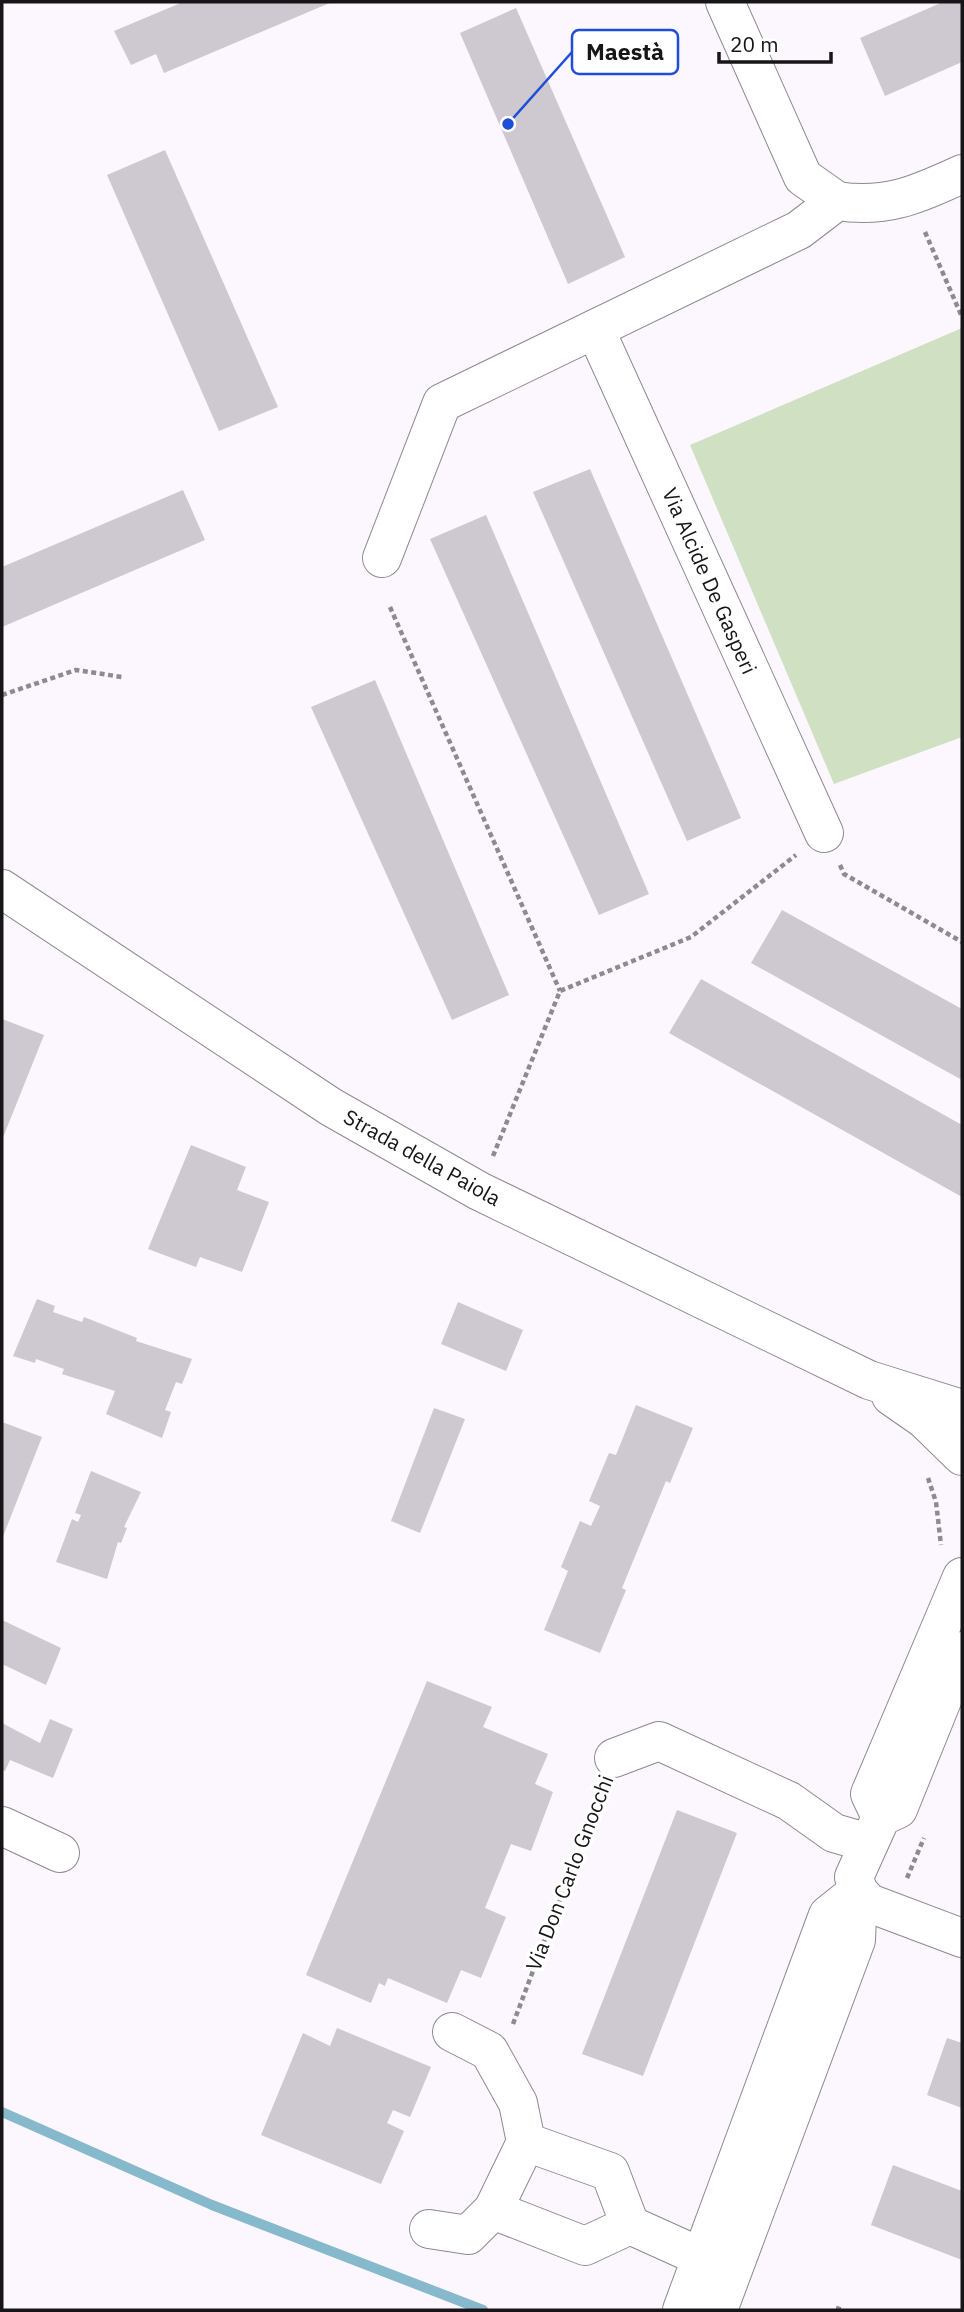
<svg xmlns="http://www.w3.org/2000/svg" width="964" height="2312" font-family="'IBM Plex Sans',sans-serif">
<rect width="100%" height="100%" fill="#fcf6fe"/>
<path fill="#d0e0c2" d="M962,328V737L834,784L690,445Z"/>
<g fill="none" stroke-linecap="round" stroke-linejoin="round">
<path stroke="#86b9cb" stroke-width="10" d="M2,2112L212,2205L483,2310"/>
</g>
<g fill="#cec8d0">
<path d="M183,2H332L164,73L156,54L131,65L114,31Z"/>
<path d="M943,2H962V62L885,96L860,38Z"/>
<path d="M516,8L625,257L568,284L460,33Z"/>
<path d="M165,150L278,407L219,431L107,175Z"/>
<path d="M590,469L741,818L687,841L533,492Z"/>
<path d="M183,490L205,540L2,627V567Z"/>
<path d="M486,515L649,894L599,915L430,539Z"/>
<path d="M375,680L509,995L452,1020L311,707Z"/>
<path d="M782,910L962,1009V1080L751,963Z"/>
<path d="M701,979L962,1125V1197L669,1033Z"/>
<path d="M2,1019L44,1035L2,1140Z"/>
<path d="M191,1145L246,1167L237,1190L269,1202L242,1272L200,1257L196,1267L148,1249Z"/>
<path d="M37,1299L55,1306L53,1312L82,1322L84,1317L137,1338L136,1341L192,1359L182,1384L176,1382L165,1410L171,1412L162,1438L106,1414L115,1391L62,1374L64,1369L36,1359L35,1363L13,1356Z"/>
<path d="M458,1302L523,1330L506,1371L441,1344Z"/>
<path d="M636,1405L693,1428L670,1483L666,1481L622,1588L626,1590L600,1653L544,1630L568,1571L561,1567L580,1521L591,1526L600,1506L589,1501L609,1453L616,1455Z"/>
<path d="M434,1408L465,1419L420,1533L391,1521Z"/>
<path d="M2,1422L42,1437L2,1539Z"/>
<path d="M91,1471L141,1492L124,1527L127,1528L121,1543L118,1542L107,1579L56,1562L72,1519L78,1522L81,1515L75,1513Z"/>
<path d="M2,1620L61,1648L46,1685L2,1664Z"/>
<path d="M427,1681L492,1707L483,1727L548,1754L535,1784L553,1792L531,1851L511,1844L485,1908L506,1917L481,1978L461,1970L447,2003L388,1978L385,1986L379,1983L371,2003L306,1975Z"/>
<path d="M50,1719L73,1729L53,1778L10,1760L5,1771L2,1770V1723L40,1743Z"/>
<path d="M677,1810L737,1833L643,2076L582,2054Z"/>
<path d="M337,2028L431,2067L410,2117L393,2110L387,2123L404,2131L381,2184L261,2135L303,2033L330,2046Z"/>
<path d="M947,2038L962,2043V2108L927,2095Z"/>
<path d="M893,2165L962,2191V2260L871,2225Z"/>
</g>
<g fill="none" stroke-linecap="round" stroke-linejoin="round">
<g stroke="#8f8991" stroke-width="40">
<g id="minor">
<path d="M725,2L803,177L837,201"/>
<path d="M595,329L824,833"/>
<path d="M382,558L442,403L799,230L837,201C887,209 918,194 962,174"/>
<path d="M2,889L331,1107L479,1191L869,1380L962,1409"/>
<path d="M891,1396L924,1419L962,1456"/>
<path d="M614,1758L659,1741L789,1801L834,1833L869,1843"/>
<path d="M881,1817L870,1794L962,1577"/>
<path d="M2,1826L60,1853"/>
<path d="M858,1891L869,1903L962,1938"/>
<path d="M452,2032L489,2051L518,2103L526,2142L610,2172L630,2225L723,2267"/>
<path d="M493,2210L526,2142"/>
<path d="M429,2229L468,2235L493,2210L585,2246L630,2225"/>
<path d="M682,2310L828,1915L858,1891"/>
<path d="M718,2310L856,1940L858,1891L854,1877L881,1817L898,1809L962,1651"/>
</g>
</g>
<g stroke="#8e8a8f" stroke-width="4.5" stroke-dasharray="5 3.5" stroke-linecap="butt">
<path d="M925,232L962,317"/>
<path d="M390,607L560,991"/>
<path d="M2,695L76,670L122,677"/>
<path d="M840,865L844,874L962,942"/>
<path d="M493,1156L560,991L691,937L796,855"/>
<path d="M928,1478L936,1502L941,1545"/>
<path d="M907,1878L924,1838"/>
<path d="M513,2024L600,1793"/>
<path d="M836,2308L843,2310"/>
</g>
<use href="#minor" stroke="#fff" stroke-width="38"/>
</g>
<g text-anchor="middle" stroke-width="7" stroke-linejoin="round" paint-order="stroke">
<g font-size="21" fill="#171518" stroke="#fff">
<text transform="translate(709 581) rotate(66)" y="7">Via Alcide De Gasperi</text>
<text transform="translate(422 1158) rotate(29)" y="7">Strada della Paiola</text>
<text transform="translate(570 1873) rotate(-69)" y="7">Via Don Carlo Gnocchi</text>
</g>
</g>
<path fill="none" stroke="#1d4ed8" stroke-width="2.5" d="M508 124L572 52"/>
<circle fill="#1d4ed8" stroke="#fff" stroke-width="2.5" cx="508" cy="124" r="7"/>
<rect fill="#fff" stroke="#1d4ed8" stroke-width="2.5" x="572" y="30" width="106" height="44" rx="7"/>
<g font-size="23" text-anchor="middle" font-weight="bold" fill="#171518">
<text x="625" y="60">Maestà</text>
</g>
<rect width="964" height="2312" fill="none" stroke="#171518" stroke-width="7"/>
<path d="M719 52v10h112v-10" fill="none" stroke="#171518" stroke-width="3.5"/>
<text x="730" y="52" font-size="21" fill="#171518" stroke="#ffffff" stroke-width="5" paint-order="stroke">20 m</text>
</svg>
